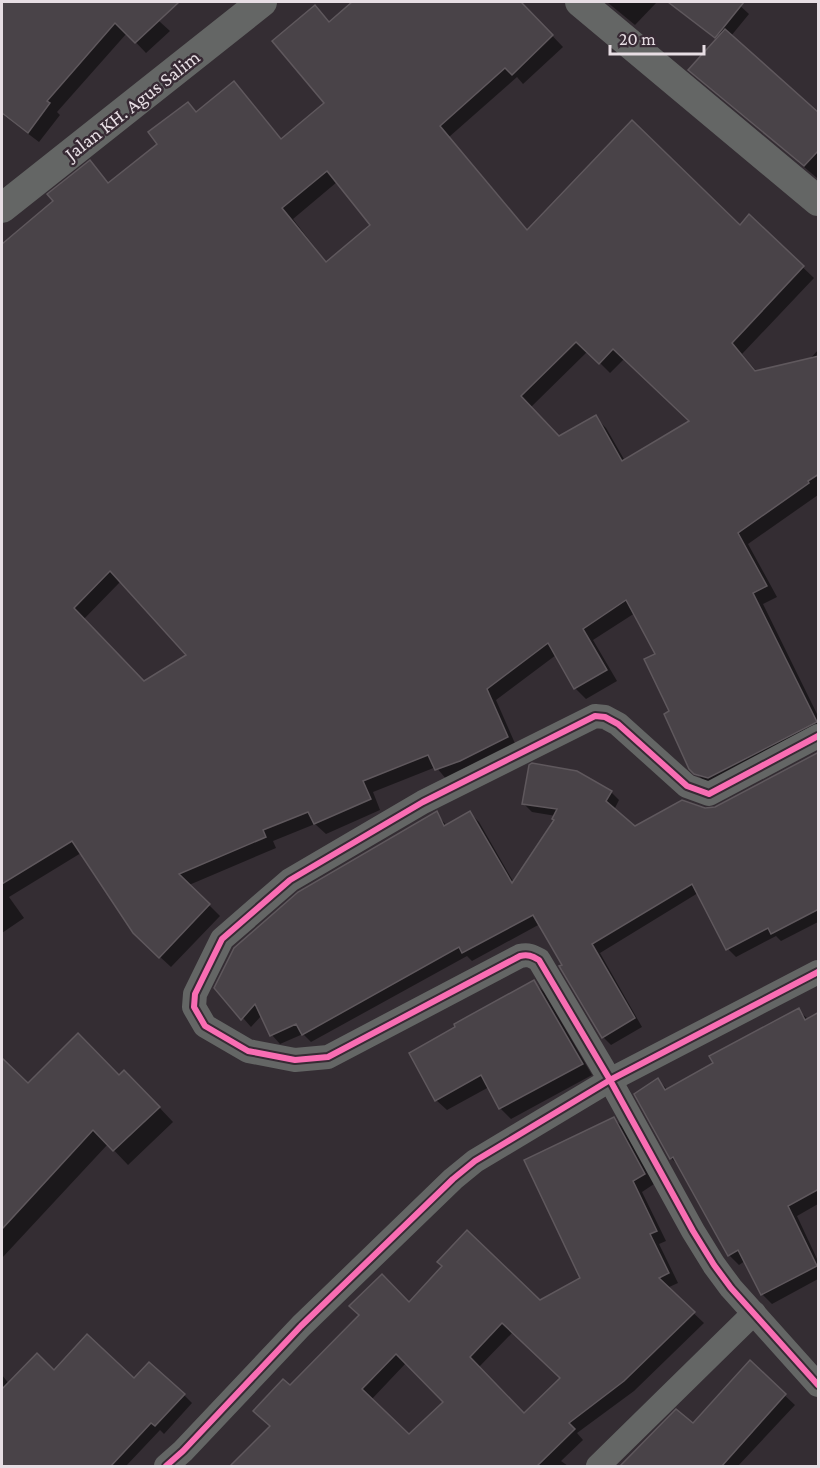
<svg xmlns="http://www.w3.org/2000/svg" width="820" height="1468" font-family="'Crimson Pro',serif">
<rect width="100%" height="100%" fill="#342d33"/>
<g fill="#0007" fill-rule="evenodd">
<path d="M2,2H138L170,31L146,53L127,33L57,112L60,115L39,142L2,114Z"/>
<path d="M354,2H520L563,47L523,84L517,77L449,137L528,231L740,227L749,216L814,278L742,354L757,372L809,360L818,350V495L748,544L777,597L763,604L818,716V737L707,784L691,768L671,712L657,654L635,613L593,640L617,681L586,699L575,688L556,655L496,700L517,748L447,780L436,767L373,792L380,810L326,834L315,824L273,841L276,848L189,885L220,916L171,967L146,944L81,853L9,897L24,918L2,933V246L55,202L90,162L109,184L159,144L188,104L198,113L234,83L282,140L326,103L315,7L330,23ZM337,182L372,225L327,263L293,219ZM588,351L610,373L625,358L691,421L625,461L606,428L595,417L559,438L530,408ZM121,581L188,655L144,683L83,620Z"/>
<path d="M607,2H657L635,25Z"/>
<path d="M668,2H736L749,14L731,36L818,115L817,178L690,70L717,40Z"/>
<path d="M818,754V922L781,941L776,936L736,957L728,949L698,893L600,953L642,1027L611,1045L603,1037L540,924L472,961L467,956L311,1042L303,1034L280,1044L272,1035L262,1015L251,1027L216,987L436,813L447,826L470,813L479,822L514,883L555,821L556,816L532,812L523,803L611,792L619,800L614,810L635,828L704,809L716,808Z"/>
<path d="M534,982L544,992L592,1075L511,1119L500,1108L489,1087L447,1110L436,1100Z"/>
<path d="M798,1010L809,1020L818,1014V1204L797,1216L818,1261V1279L772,1304L762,1294L745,1261L739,1265L729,1255L681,1168L671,1158L658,1080L668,1090L715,1064Z"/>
<path d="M2,1060L28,1085L139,1086L173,1122L128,1165L108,1144L2,1258Z"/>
<path d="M614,1119L624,1128L654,1184L642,1192L666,1241L659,1244L678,1283L667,1288L704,1323L634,1391L577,1433L583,1440L561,1461L568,1466H231L272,1427L290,1387L409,1304L540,1302L581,1278ZM513,1332L561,1378L524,1415L478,1368ZM406,1363L445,1402L409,1437L371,1400Z"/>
<path d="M750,1363L795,1405L738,1466H620L693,1425Z"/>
<path d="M54,1373L135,1380L184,1395L192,1403L164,1434L160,1430L126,1466H8L2,1459V1375L9,1384Z"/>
</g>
<g fill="#494348" stroke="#5f585d" stroke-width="1.5" fill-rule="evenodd">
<path d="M2,2H179L135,43L115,23L47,101L50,103L28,133L2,113Z"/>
<path d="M352,2H521L553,35L512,75L505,68L440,126L527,230L632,120L740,225L749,214L804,266L732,343L755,371L819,356V474L808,481L809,483L738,533L767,586L753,593L817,722L708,778L694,774L689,769L664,714L669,711L644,659L655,654L626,600L583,629L607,670L574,689L548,643L487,689L508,737L460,761L435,770L428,755L363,781L371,799L314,824L308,812L263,830L266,837L179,874L210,904L159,958L133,933L72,841L2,884V244L53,201L47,194L90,160L108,183L157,144L148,132L188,102L196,112L234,81L281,139L324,103L272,41L315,5L329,22ZM327,171L370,225L326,262L282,208ZM576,342L599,364L613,349L689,421L622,461L596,415L559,436L521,396ZM110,571L186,655L144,681L74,608Z"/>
<path d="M668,2H744L715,38Z"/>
<path d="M725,29L819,113V150L804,166L688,70Z"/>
<path d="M819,752V909L771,934L768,928L726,950L692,884L592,944L635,1018L602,1038L559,966L562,965L533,915L462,953L459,947L302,1035L296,1024L270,1036L255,1004L241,1020L214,988L234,948L298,892L437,811L444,826L470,811L512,883L554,820L552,819L557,809L522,804L529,765L532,763L577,771L612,791L606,801L635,826L682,800L705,808L715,807Z"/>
<path d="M534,980L583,1064L499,1109L481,1075L435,1101L409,1053L455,1027L454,1024Z"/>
<path d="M799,1008L805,1020L819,1012V1189L788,1206L817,1266L761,1295L738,1250L728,1256L673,1157L670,1159L634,1094L658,1078L665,1090L713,1063L709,1056Z"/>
<path d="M78,1033L119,1075L124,1070L160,1107L113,1151L93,1130L2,1229V1058L28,1083Z"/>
<path d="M614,1117L645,1174L633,1181L657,1231L650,1234L669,1273L659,1278L695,1312L624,1381L569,1423L575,1429L536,1467H229L270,1426L253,1411L283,1379L290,1385L359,1315L349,1306L382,1274L409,1302L442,1266L437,1262L467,1230L540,1300L580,1278L524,1160ZM502,1323L560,1378L524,1413L470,1357ZM396,1354L443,1402L409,1434L362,1389Z"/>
<path d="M87,1334L134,1378L149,1362L185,1394L155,1426L151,1423L110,1467H2V1389L37,1353L54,1370Z"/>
<path d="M750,1360L786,1394L721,1467H619L676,1409L693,1423Z"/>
</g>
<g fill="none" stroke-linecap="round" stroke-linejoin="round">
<g stroke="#646665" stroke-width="24">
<path d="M818,736L709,794L687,786L618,724L605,717L595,716L423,802L290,880L222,939L195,994L194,1007L205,1026L248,1051L295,1060L328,1057L520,956C528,954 532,956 539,960L610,1080L693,1231L714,1265L731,1288L818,1385"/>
<path d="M166,1466L183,1451L301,1326L453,1179L475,1161L610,1080L818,972"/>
<path d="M598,1466L754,1313"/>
</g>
<g stroke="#646665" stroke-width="30">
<path d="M580,2L818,201"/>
<path d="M2,208L262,2"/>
</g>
<g stroke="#372a34" stroke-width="10">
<g id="cycleway">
<path d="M818,736L709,794L687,786L618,724L605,717L595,716L423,802L290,880L222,939L195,994L194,1007L205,1026L248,1051L295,1060L328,1057L520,956C528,954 532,956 539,960L610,1080L693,1231L714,1265L731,1288L818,1385"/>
<path d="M166,1466L183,1451L301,1326L453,1179L475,1161L610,1080L818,972"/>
</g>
</g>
<use href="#cycleway" stroke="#f96db3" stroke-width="6"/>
</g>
<g text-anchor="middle" stroke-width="5" stroke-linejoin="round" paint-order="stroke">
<g font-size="20" fill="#e7dee4" stroke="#372a34">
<text transform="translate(132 105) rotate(-38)" y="7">Jalan KH. Agus Salim</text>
</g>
</g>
<rect width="820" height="1468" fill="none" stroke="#e7dee4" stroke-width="6"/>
<path d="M610 45v9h94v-9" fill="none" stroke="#e7dee4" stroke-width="3"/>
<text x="619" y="45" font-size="18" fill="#e7dee4" stroke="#372a34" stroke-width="4.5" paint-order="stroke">20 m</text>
</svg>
